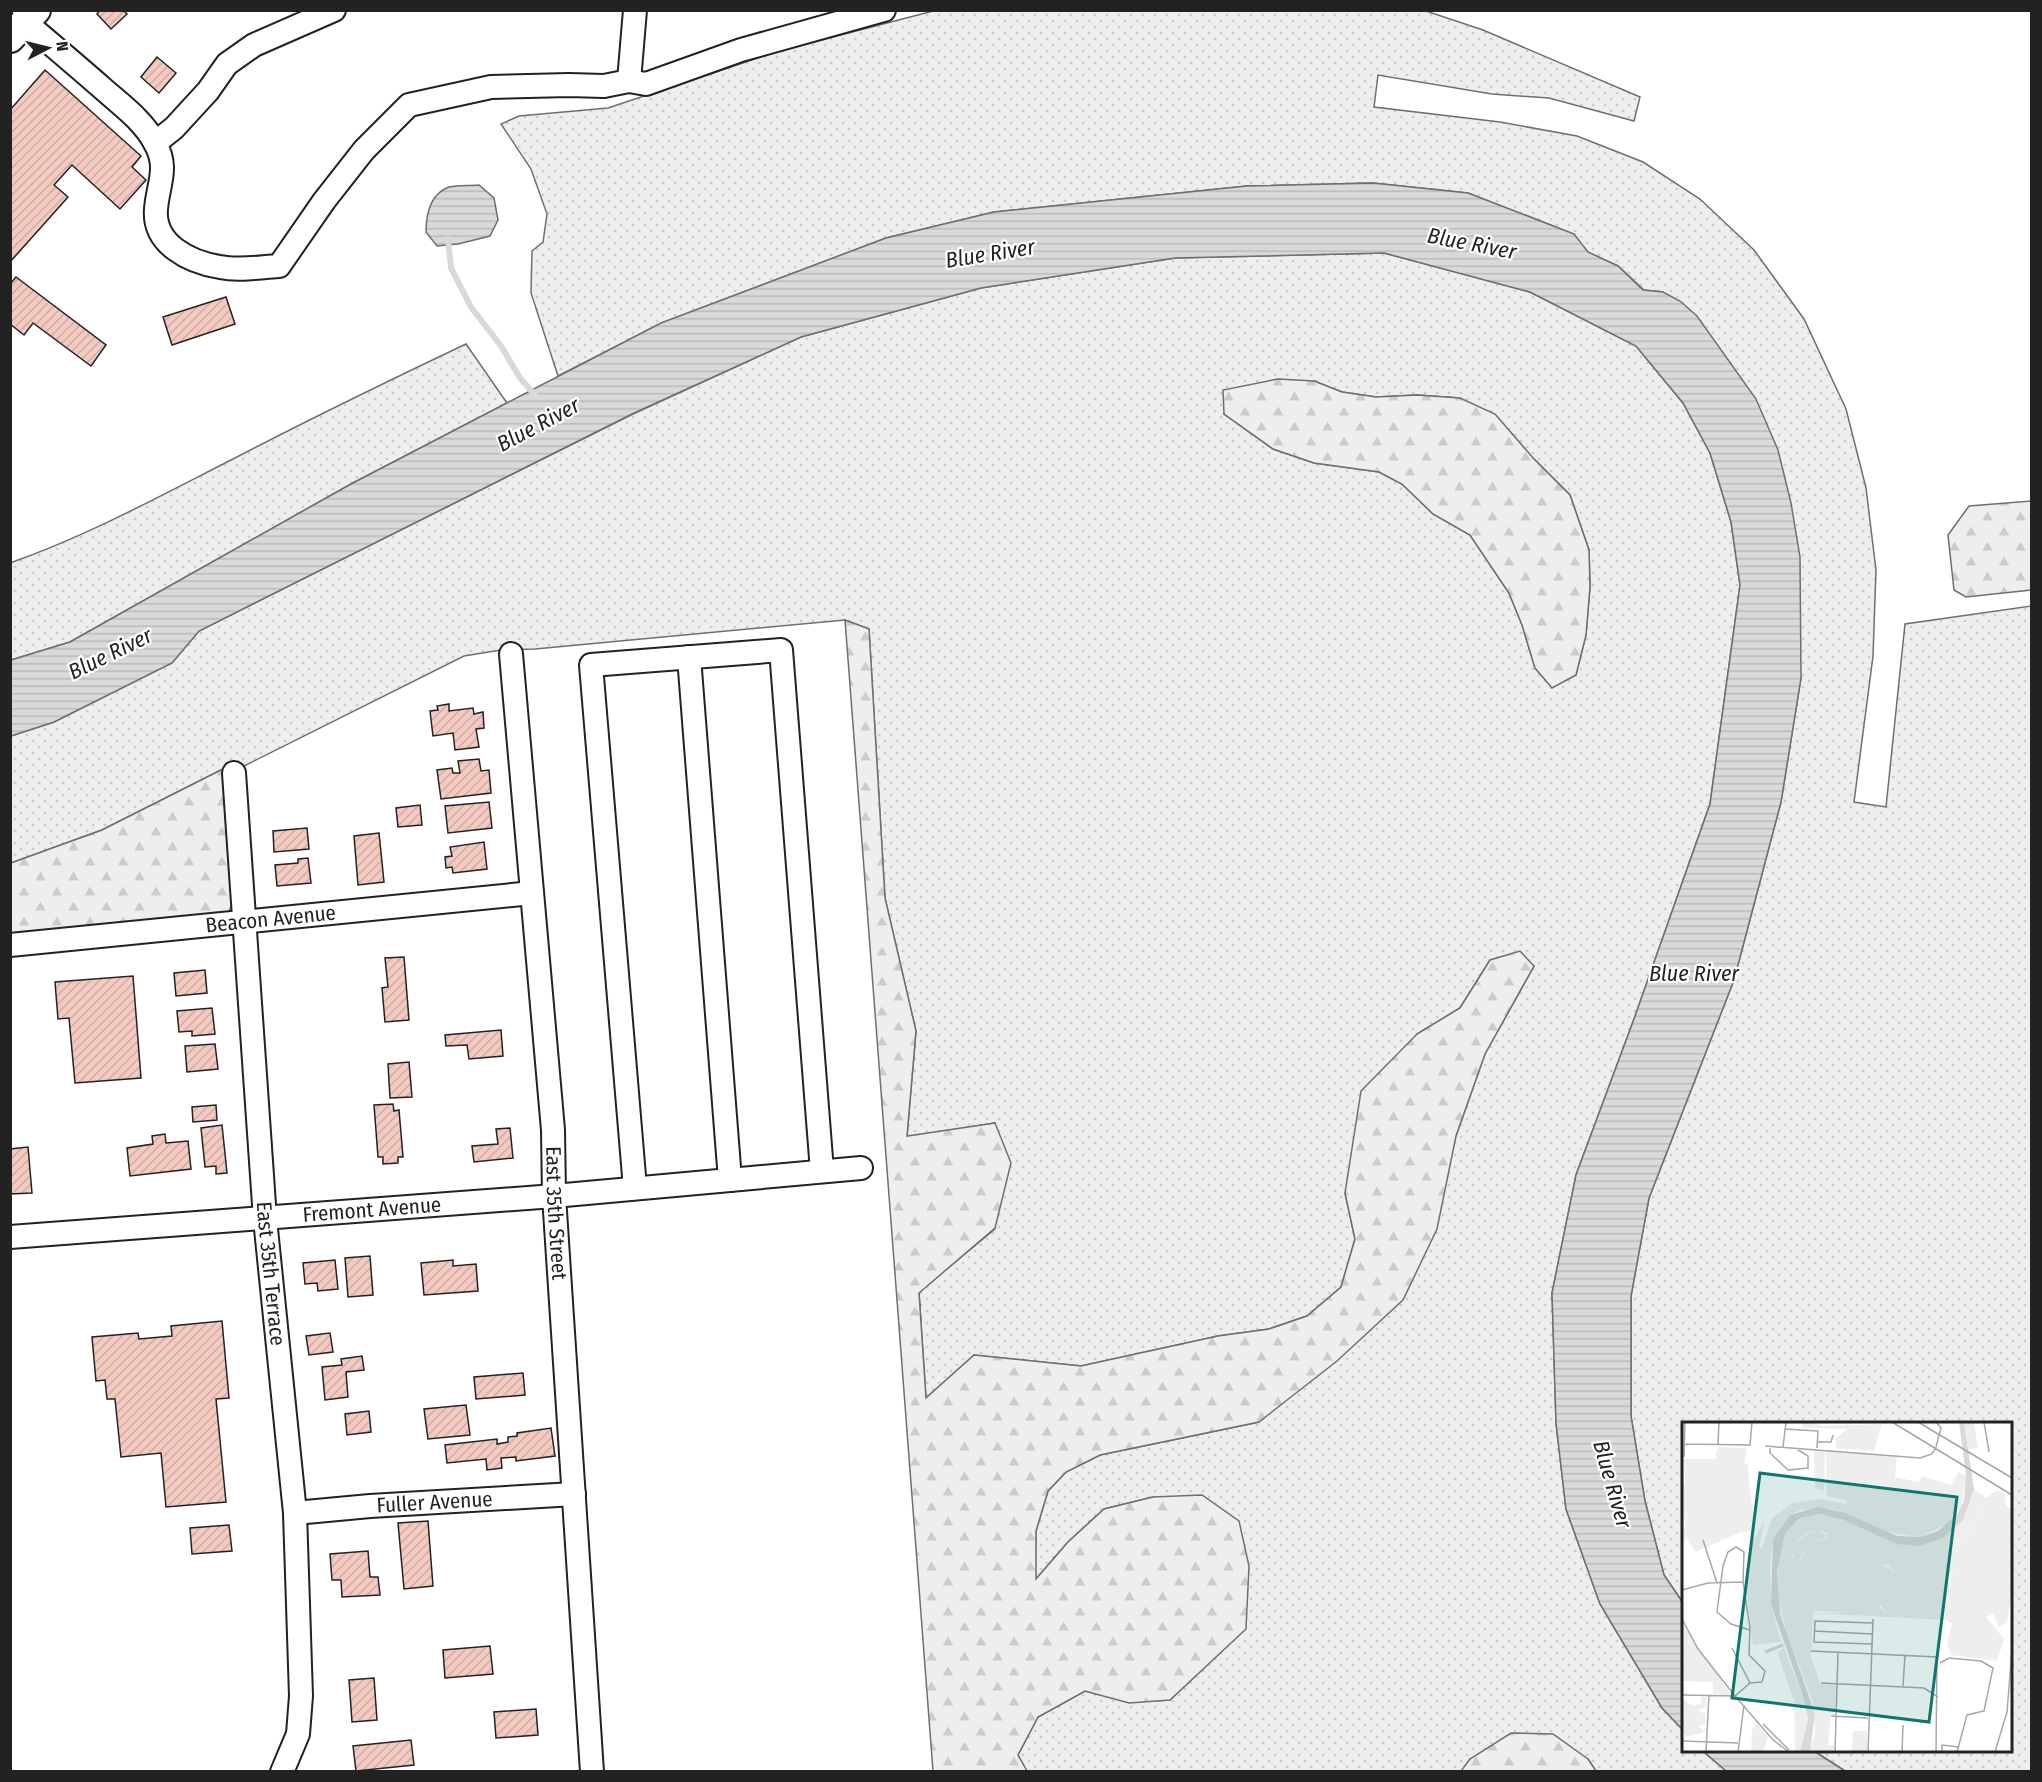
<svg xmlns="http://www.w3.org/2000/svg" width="2042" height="1782" font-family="'Fira Sans Condensed',sans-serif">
<defs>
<pattern id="grass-dots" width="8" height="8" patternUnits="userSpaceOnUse" patternTransform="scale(1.5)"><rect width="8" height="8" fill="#eee"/><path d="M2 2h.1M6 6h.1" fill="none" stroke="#ccc" stroke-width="1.8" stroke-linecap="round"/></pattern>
<pattern id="forest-firs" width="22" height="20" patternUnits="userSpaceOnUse" patternTransform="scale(1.5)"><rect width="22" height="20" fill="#eee"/><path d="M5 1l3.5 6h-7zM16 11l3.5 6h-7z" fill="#ccc"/></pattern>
<pattern id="water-rules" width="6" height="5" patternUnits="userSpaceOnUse" patternTransform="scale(1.5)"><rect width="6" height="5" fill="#d9d9d9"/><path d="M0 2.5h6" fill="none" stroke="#bababa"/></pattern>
<pattern id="building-hatch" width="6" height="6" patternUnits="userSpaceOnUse" patternTransform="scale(1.5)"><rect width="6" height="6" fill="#f3c9c0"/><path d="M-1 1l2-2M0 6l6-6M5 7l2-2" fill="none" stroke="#d0aca5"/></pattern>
</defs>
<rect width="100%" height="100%" fill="#fff"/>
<g fill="url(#grass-dots)" stroke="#6f6f6f" stroke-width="1.5" fill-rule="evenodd">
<path d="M937,10L1426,11L1483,30L1640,97L1634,121L1549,98L1492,94L1378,75L1374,107L1500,122L1577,136L1643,162L1700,199L1754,250L1804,319L1846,409L1866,488L1876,570L1873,656L1854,802L1886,807L1905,624L2031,606V1771H1845L1814,1751L2010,1750V1424H1684L1683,1603L1664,1575L1645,1501L1631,1416V1296L1649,1198L1734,980L1781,802L1801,678L1663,292L1644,290L1618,266L1587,252L1574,234L1468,193L1373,183L1247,186L994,212L886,238L662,323L558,376L531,293L532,251L543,242L547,214L531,169L501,124L519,116L608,108L779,51Z"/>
<path d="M1384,253L1530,292L1636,346L1683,403L1710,453L1731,522L1740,585L1710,804L1634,1019L1576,1175L1552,1293L1556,1423L1566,1509L1600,1604L1662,1708L1683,1730L1684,1750L1703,1751L1726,1771H1596L1588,1759H1470L1461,1772H1027L1018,1755L1038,1717L1085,1691L1129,1702L1170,1700L1245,1629L1153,1497L1104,1509L1068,1542L1035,1580L1036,1531L1048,1491L1066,1472L1100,1455L1259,1422L1456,1136L1485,1054L1534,966L1490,960L1460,1008L1417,1034L1345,1193L1355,1239L1341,1287L1307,1316L1269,1329L1218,1336L1081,1366L974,1355L926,1398L919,1292L995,1229V1123L907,1137L916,1031L885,898L869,629L845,620L535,649L501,650L464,656L244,766L223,769L102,830L11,863V736L54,722L172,663L199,631L633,414L801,337L981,288L1175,258ZM1314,381L1342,392L1376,397L1417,395L1460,398L1534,459L1570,495L1589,550L1590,587L1586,635L1576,675L1552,687L1535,668L1522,625L1509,593L1470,535L1433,514L1402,484L1379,472L1314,463L1273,449L1224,414Z"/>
<path d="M466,344L507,403L351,484L70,642L11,660L10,563C87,536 160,496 233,459C310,419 388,381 466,344Z"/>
</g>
<g fill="url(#forest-firs)" stroke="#6f6f6f" stroke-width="1.5">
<path d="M1278,379L1314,381L1342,392L1376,397L1417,395L1460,398L1495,414L1534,459L1570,495L1589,550L1590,587L1586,635L1576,675L1552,688L1535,668L1522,625L1509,593L1470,535L1433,514L1402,484L1379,472L1314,463L1273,449L1224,414L1223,390Z"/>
<path d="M2031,501V590L1966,597L1954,590L1948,535L1969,506Z"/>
<path d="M845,620L869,629L885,898L916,1031L907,1136L995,1123L1011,1163L995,1228L919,1293L926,1398L974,1355L1081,1366L1218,1336L1269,1329L1307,1316L1341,1287L1355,1239L1345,1193L1361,1091L1417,1034L1460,1008L1490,960L1520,951L1534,966L1485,1054L1456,1136L1437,1229L1403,1300L1337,1361L1259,1422L1100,1455L1066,1472L1048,1491L1036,1531V1579L1068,1542L1104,1509L1153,1497L1202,1495L1239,1521L1249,1566L1246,1629L1170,1700L1129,1703L1085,1691L1038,1717L1018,1755L1027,1771H933Z"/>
<path d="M223,769L233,901L228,914L11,934V863L102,830Z"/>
<path d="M1511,1733L1553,1734L1588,1759L1596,1771H1461L1470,1759Z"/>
</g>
<g fill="url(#water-rules)" stroke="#6f6f6f" stroke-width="1.5">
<path d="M1373,183L1468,193L1574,234L1588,252L1618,266L1643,290L1663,292L1680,301L1697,316L1756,399L1778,450L1791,503L1800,557L1801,678L1781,802L1734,980L1649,1198L1631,1296V1416L1645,1501L1664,1575L1683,1603V1730L1662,1708L1600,1604L1566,1509L1556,1423L1552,1293L1576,1175L1634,1019L1710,804L1740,585L1731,522L1710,453L1683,403L1636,346L1530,292L1384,253L1175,258L981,288L801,337L632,414L199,631L172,663L54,722L11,736V660L70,642L351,484L661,323L886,238L994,212L1247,186Z"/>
<path d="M479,185L494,198L498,220L490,236L458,244L437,246L426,232C426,214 430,194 449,187C458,185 470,186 479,185Z"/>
<path d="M1703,1751H1814L1845,1771H1726Z"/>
</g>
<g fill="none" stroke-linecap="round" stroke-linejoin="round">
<path stroke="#d9d9d9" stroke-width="6" d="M448,239L451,268L471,307L501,346L520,378L535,395"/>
</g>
<g fill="url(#building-hatch)" stroke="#222" stroke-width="1.5">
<path d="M100,10H123L127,14L111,29L97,14Z"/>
<path d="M157,57L176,73L159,93L141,77Z"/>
<path d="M45,70L141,156L132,167L146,180L120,209L72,165L54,185L68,197L10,262V110Z"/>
<path d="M16,277L106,345L91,366L33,323L24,335L10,324V284Z"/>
<path d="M226,297L235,324L172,345L163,317Z"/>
<path d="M449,704V711L473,708L474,714L483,712L484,728L476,729L479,747L455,750L453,733L433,736L430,711L438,710L437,706Z"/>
<path d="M479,759L481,771L489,770L491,793L441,799L437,770L452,768L453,773H460L458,761Z"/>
<path d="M489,802L492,828L448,833L445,806Z"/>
<path d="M420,805L422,825L398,827L396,808Z"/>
<path d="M307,828L309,849L274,852L273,831Z"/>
<path d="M379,833L384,882L358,885L354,836Z"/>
<path d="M484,842L487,869L453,873L452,867L446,868L445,857L452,856L450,847Z"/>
<path d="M308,858L311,883L277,886L275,865L298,863V859Z"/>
<path d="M404,957L409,1020L385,1022L382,988L388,987L385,958Z"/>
<path d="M205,970L207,993L176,996L174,973Z"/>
<path d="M133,976L141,1078L75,1083L69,1018L58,1019L55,982Z"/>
<path d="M212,1008L215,1034L192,1036V1031L179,1032L177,1011Z"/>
<path d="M501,1030L503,1056L469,1059L467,1045L446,1046L445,1035Z"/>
<path d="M215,1044L218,1069L187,1072L185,1046Z"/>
<path d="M409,1062L412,1097L390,1098L388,1064Z"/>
<path d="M393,1104L394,1111L399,1110L403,1157H398V1163L383,1164V1157H378L374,1105Z"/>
<path d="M216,1105L217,1120L193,1122L192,1107Z"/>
<path d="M222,1125L227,1173L216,1174V1166L205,1167L201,1128Z"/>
<path d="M510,1128L513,1158L474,1162L472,1146L498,1144L496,1129Z"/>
<path d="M165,1134L166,1143L188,1141L191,1169L130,1176L127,1148L153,1144L152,1136Z"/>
<path d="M28,1147L32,1193L10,1194V1149Z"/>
<path d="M370,1256L373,1295L348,1297L345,1258Z"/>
<path d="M335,1260L338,1289L318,1291L317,1283L305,1284L303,1263Z"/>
<path d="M453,1260V1266L476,1264L478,1291L424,1295L421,1263Z"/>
<path d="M222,1321L229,1398L216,1399L226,1502L166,1507L161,1453L121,1457L115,1399H107L105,1380L96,1381L92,1337L138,1333L139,1339L172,1336L171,1326Z"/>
<path d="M330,1333L333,1352L309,1355L306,1336Z"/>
<path d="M362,1356L364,1370L346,1372L348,1397L325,1400L322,1367L342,1365L341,1359Z"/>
<path d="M523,1373L525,1395L476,1399L474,1377Z"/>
<path d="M466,1405L470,1435L428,1439L424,1409Z"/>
<path d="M369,1411L371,1432L347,1435L345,1414Z"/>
<path d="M551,1428L555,1456L516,1461V1457L501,1458L502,1468L487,1470L486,1459L447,1463L445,1445L497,1439V1444L508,1442V1437L517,1436V1433Z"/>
<path d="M428,1521L433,1586L404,1589L398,1523Z"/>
<path d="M229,1525L232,1551L192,1554L190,1528Z"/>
<path d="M368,1551L370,1577H378L380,1595L342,1597L341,1580H332L330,1554Z"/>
<path d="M490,1646L493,1674L445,1678L443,1650Z"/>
<path d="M374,1678L377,1720L352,1722L349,1680Z"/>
<path d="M536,1709L538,1735L496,1738L494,1712Z"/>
<path d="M411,1740L414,1765L356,1771L353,1746Z"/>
</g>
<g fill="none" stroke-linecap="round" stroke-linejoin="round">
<g stroke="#222" stroke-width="26">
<g id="minor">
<path d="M24,10L25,22C51,44 76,65 101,87C120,104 143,120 155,143C169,168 158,184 156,209C153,244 189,262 220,267C239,271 260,267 279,266L324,201L364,150L409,105L491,87L569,85L604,86L629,81L646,84L741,50L884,10"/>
<path d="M629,81L635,10"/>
<path d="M155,143L174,128L208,91L227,64L254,45L334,10"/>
<path id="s1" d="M511,654L553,1130L554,1196L592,1772"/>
<path d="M689,657L730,1180"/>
<path id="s2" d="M234,773L265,1219L295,1513L301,1696L298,1734L282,1772"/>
<path id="s3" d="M10,945L532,893"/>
<path d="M635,1188L591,665L781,650L822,1171"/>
<path id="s4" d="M10,1237L554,1196L861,1168"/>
<path id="s5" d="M295,1513L370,1506L574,1494"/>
</g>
</g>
<g stroke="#222" stroke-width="32">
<path id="major" d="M10,38L36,10"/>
</g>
<use href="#minor" stroke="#fff" stroke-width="22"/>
<use href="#major" stroke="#fff" stroke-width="28"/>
</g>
<g text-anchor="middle" stroke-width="4.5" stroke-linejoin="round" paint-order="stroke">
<g font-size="21" fill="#222" stroke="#fff">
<text dy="7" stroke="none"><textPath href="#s3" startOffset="262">Beacon Avenue</textPath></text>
<text dy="7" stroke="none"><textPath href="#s4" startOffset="363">Fremont Avenue</textPath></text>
<text dy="7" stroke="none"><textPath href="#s1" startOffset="561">East 35th Street</textPath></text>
<text dy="7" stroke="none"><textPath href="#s2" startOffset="502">East 35th Terrace</textPath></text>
<text dy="7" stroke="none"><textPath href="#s5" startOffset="140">Fuller Avenue</textPath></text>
</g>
<g font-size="22" font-style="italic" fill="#222" stroke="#fff">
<text transform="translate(1472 243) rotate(11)" y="8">Blue River</text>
<text transform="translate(990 253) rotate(-9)" y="8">Blue River</text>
<text transform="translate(538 424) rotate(-28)" y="8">Blue River</text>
<text transform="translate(110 653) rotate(-26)" y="8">Blue River</text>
<text x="1694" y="981">Blue River</text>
<text transform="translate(1613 1484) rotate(74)" y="8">Blue River</text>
</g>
</g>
<g transform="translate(1682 1422)">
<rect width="330" height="330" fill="#fff"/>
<path d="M105,0H130L141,4L200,2L192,29L154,26V17L165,7L120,6V1ZM282,0H292L296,26L286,27ZM36,25L65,26L56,78L59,110L13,130L1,110L6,87L1,37H33ZM144,28L215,34L213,55L237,60L240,54L269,63L276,50L284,53L279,86L267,101L238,115L205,110L150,87L118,88L108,93L91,117L88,141L89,182L99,220L71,223L63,151L69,123L83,97L77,125L80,126L90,97L110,81L139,77L164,82L165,79L145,74ZM292,67L304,76L290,108L266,125L264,138L275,150L267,155V178L261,186L254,185V175L232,164V175L239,183L229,181L224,157L213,139L178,120L184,134L213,150V187L217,193L205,192L199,183L188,192L131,189L129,234L149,296L146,323H152V330H128L133,310L131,280L105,212L95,172L97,127L103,111L118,96L138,92L162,98L214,122L249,121L281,98ZM132,108L146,111L145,116L129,121L119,137L110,136L116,117ZM0,201L48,271L47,273L31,272V260L0,259ZM102,226L122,277L126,298L118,330L113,329L112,279L95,230ZM75,302L86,315L81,330H69L70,308ZM171,309H185V330H170Z" fill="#eee" fill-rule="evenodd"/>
<path d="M132,28H143L142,69L133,66ZM0,29L2,62L18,72L6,87L1,102L4,118L0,120ZM65,40L72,100L69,108L61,111L56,103L55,86L60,45ZM315,68L323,72L324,84L330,88V170L325,200L317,205L311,192L304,195L322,217L315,239L269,233L265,221L270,202L265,198L130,191H188V182L192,180L205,192L217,193L213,187V150L206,143L189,141L176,125L178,120L213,139L224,157L229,181L238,183L232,175V164L240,160L247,161L254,170V185L261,186L267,178L268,155L275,150L264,138L263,128L290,108L304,76ZM133,108L147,114L129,121L110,147L114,120ZM138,262L154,263L153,293H147ZM19,275H24L25,285L15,288L23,292L24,301L17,305L24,310L3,315L0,299L5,297L0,298V276L11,284L19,281Z" fill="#eee"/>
<path d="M277,0H282L292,67L281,98L261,116L238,124L214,122L162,98L138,92L118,96L103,111L95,150L98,192L133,292L128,330H118L126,298L122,277L89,182L91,117L108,93L136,85L163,91L215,114L238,115L256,109L276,91L282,78L284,53Z" fill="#d9d9d9"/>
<path fill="none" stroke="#d9d9d9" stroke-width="3" d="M83,230L101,223"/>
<path fill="none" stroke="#a7a7a7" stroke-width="1.5" d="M210,0L330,73M236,0L330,56M302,0L307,30M103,7L136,9L135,26M136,20H149L151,13M3,22L68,23L70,0M36,23L37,0M83,24L238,36L250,32L254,25L259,6L254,0M88,24V31L106,48L126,46V34L113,26M101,25L104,0M2,35L3,0M21,118L35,161M61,160L62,130L54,125L46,130L41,144L35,190L49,202L68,208M0,168L26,161L61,160L68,206L67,233L83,249L80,260L68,261L53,274L0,273M0,197L16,227L53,274L91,318L107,330M132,209L190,212M190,222L132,220L133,199L191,201M50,226L68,261M129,229L255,235L254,330M258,241L267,236L299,239L311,246L302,289L285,293L275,330M139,261L242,266L256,275M221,264L223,233M149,294L186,296M81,302L107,328M0,319L56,321M24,330L27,273M56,330L62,283M153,330L156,230M186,330L191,197M220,330L221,303M260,330V323L277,325M313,330L325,290L330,228"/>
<path fill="#0f766e" fill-opacity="0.15" stroke="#0f766e" stroke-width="3" d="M78,51L275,75L247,300L50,276Z"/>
<rect width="330" height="330" fill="none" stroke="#222" stroke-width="3"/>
</g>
<rect width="2042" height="1782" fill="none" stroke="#222222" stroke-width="24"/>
<g transform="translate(48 48) rotate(83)" stroke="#ffffff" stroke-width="4.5" paint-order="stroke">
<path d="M0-4.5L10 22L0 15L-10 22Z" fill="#222222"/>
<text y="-9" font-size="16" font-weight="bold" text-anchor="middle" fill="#222222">N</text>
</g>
</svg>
